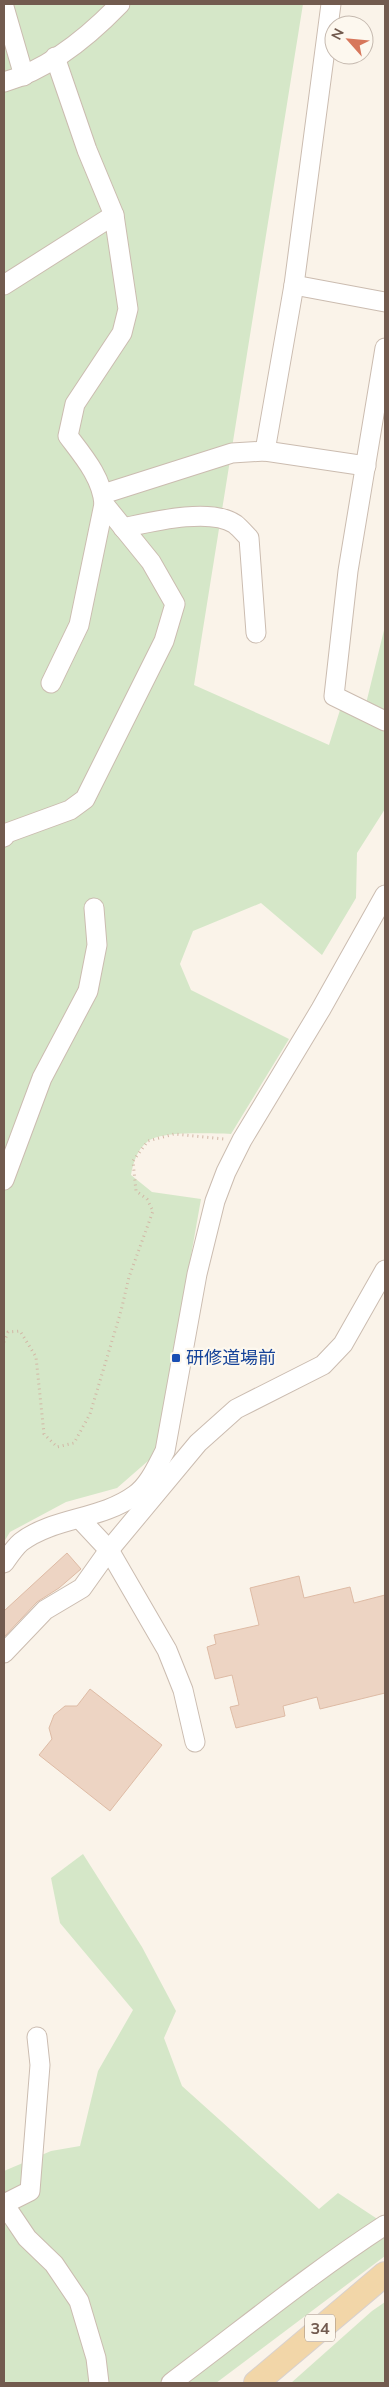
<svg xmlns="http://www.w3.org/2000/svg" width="389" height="2387" font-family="Mulish,'Noto Sans JP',sans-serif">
<rect width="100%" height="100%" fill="#faf3e9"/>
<g fill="#d5e7c8">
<path d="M4,4H303L194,685L329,745L340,710L362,720L385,626V809L357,853L356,898L322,955L261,903L193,931L180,964L191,990L289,1039L231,1134C213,1134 161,1130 147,1142C137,1150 133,1163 131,1175L152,1192L201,1199L156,1454L117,1488L66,1502L10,1532L4,1542Z"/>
<path d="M83,1854L142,1947L176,2011L164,2038L182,2086L319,2209L338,2193L385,2224V2256L216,2383H4V2171L51,2151L80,2146L98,2071L133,2010L60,1923L51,1878Z"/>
<path d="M385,2302V2383H291L372,2311Z"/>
</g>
<g fill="#edd4c3" stroke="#debba5">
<path d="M67,1553L81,1569L59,1588L37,1602L4,1637V1611Z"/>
<path d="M299,1576L304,1598L350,1587L354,1603L385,1595V1693L320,1709L317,1697L283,1706L285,1716L236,1728L230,1707L239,1705L232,1675L215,1679L207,1647L216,1644L214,1635L259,1625L250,1588Z"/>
<path d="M90,1689L162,1745L110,1811L39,1755L52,1739L49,1728L54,1715L65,1706H77Z"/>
</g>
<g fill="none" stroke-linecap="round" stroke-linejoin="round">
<g stroke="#cbbcb0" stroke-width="21">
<g id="minor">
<path d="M4,7L24,76"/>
<path d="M4,82C48,70 89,36 120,4"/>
<path d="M4,285L114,215"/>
<path d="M294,285L385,302"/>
<path d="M385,348L348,571L334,696L385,721"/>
<path d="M265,451L294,285L331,4"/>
<path d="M103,494L232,453L265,451L366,466"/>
<path d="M123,528C151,522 210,507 235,524C240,528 245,534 249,538L256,633"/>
<path d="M51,683L79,625L104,504C102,478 84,457 68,436L75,404L122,333L128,309L114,215L87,150L55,57"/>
<path d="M4,837L7,833L70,810L85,799L164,641L175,604L151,562L104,504"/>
<path d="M4,1180L42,1078L88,991L97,945L94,908"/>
<path d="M80,1519L109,1550L167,1650L183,1690L195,1742"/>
<path d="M4,1563C9,1556 15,1547 21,1542C54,1517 101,1520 135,1495C149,1485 157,1466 165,1451L197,1274L215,1201L226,1172L242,1140L321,1009L385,895"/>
<path d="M4,1653L45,1610L82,1588L109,1550L198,1443L236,1409L323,1365L343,1344L385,1270"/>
<path d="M4,2204L27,2238L54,2264L79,2301L96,2358L99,2383"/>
<path d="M4,2204L30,2191L40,2065L37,2037"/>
<path d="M171,2383C242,2330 311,2273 385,2225"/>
</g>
</g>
<g stroke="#d8d1ce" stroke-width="26">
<path id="major" d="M256,2383L385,2274"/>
</g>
<path stroke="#d2b7a6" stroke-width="3" stroke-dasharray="1 4" stroke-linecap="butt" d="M4,1342L8,1332L20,1331L36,1357L44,1434L57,1447L74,1443L90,1414L121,1311L129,1277L153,1211L147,1199L136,1191L133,1161L148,1141L174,1134L224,1139"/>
<use href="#minor" stroke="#fff" stroke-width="19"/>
<use href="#major" stroke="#f2d6a8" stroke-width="24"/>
</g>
<rect fill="#1a4fb4" stroke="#fdf8ef" stroke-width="2" x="171" y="1353" width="10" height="10" rx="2.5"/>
<g text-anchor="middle" stroke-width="4.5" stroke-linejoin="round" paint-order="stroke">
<rect fill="#fdf8ef" stroke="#9c8a7f" stroke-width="1" x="305" y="2314.5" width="30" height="27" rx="4"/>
<g font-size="16" font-weight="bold" fill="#725b4f">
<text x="320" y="2334">34</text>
</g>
<g font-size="18" fill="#164399" stroke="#fdf8ef" text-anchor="start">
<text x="186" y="1364">研修道場前</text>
</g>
</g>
<rect width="389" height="2387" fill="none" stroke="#725b4f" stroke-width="10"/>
<g transform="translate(349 40) rotate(297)"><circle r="24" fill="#fdf8ef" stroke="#c5b9af"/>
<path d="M0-4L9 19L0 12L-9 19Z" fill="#d7775b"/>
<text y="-8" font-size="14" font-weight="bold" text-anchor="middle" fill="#725b4f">N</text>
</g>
</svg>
